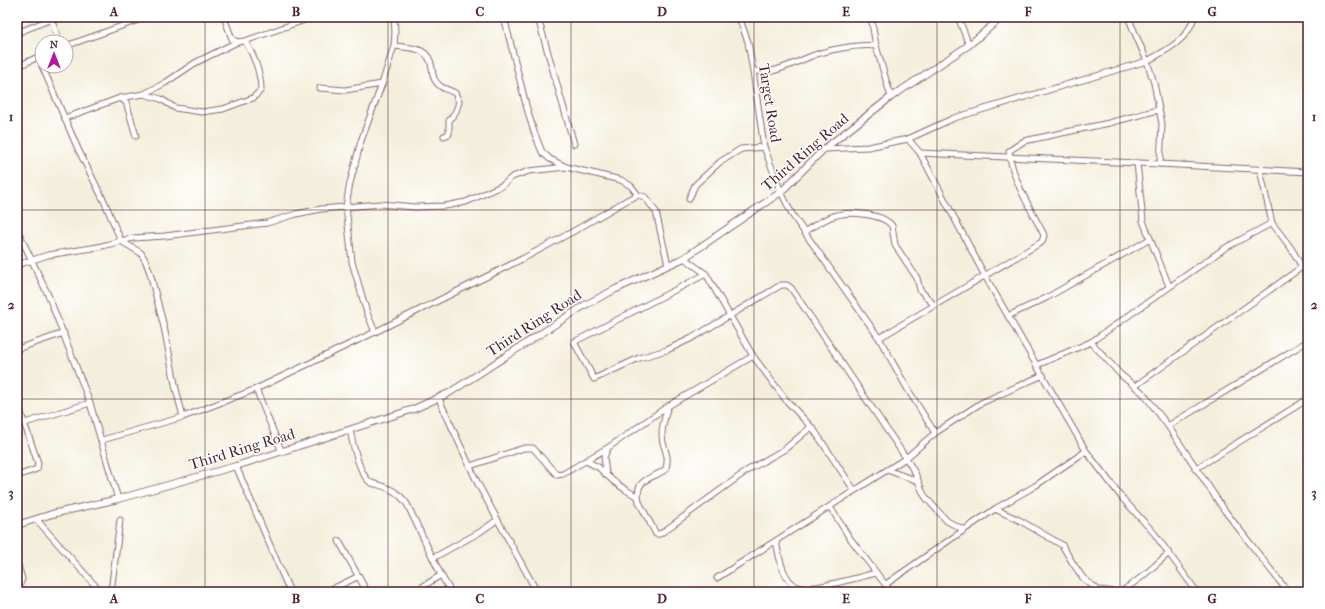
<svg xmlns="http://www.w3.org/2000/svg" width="1325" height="609" font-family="'IM FELL French Canon',serif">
<rect width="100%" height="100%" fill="#fff"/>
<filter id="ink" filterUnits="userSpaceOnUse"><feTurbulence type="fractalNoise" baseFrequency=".025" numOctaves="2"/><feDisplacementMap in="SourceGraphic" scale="8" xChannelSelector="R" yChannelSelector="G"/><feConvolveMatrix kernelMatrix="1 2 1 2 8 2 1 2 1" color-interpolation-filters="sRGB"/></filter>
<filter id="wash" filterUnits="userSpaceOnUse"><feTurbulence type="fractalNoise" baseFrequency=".012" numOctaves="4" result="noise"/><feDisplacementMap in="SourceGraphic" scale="16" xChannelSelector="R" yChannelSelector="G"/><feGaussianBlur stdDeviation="0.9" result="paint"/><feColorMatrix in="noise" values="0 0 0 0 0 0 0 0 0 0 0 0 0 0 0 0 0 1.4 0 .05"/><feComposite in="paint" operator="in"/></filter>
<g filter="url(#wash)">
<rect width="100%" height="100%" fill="#f4efdc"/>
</g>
<g filter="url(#ink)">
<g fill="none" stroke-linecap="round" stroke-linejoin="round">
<g stroke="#866869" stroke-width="7">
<g id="minor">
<path d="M224,17L232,39L237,42L245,41L313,17"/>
<path d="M504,17L527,109L534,132L542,152L550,159L566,167L621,180L631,186L638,195L645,197L656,212L668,265"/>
<path d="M535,17L540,25L574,144"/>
<path d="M739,17L748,42L753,71L764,147L781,192L793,216L879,338L907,388L935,433"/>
<path d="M871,17L876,46L891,97"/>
<path d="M958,17L969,45"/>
<path d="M1128,17L1147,61L1154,83L1162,124L1160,164L1308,172"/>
<path d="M17,33L49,20L52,21L59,42"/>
<path d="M66,46L147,17"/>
<path d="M394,46C411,48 429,46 432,68C433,75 433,80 439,85C443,89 450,90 455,93L459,102L456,111L449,121V134L444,136"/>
<path d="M42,66L78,149L105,203L121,241L141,253L146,262L150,273L164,327L176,389L183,417"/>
<path d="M17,67L42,55"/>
<path d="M753,71C759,71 766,72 772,71C785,68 797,62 809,57C826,50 857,44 876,46"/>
<path d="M320,88L345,90L382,84"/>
<path d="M144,94L165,83L195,63L237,42"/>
<path d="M120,98L126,102L136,136"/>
<path d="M65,118L120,98L144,94L161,99L175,108L202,112L223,109L253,98L261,90C261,74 254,55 245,41"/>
<path d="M908,139L954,118L1147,61C1166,51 1189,39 1194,17"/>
<path d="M824,149L868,147L908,139L920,153L985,276L1086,451L1123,499L1154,533L1197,592"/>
<path d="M920,153L1160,164"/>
<path d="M1137,163L1143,221L1169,286"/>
<path d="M689,199L695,185L720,162L741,149L764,147"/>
<path d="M1272,223L1291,248L1302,267L1308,270"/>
<path d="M17,229L49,297L90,403L118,499"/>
<path d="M804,232C815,225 825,218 837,215C850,211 884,214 892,226L895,245L917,278L920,290L934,305"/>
<path d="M684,258L706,274L753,356L786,400L814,430L854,490"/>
<path d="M17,265L48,255L98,247L133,238L165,236L267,223L296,214L321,209L380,204L415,207L445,206L466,202L503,185L512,177L529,171L566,167"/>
<path d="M706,274L574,342L594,379L639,358L667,350L692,338L781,285H787L791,288L906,458L915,473L923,493L927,499L947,521L964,530"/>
<path d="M1008,316L1046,298L1150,239"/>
<path d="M375,332L367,313L352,262L346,206L350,183L361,141L382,84L394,46L395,32L394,17"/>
<path d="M879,338L1042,242L1044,235C1031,209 1012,180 1009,151L1024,141L1109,123L1158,110"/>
<path d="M1091,342L1121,375L1143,393L1168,426L1225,511L1288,592"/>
<path d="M17,349L64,333"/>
<path d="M1037,365L1091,342L1225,248L1272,223L1260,170"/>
<path d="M1135,386L1302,267"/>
<path d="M256,389L281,450"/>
<path d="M439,399L478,484L537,592"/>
<path d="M17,402L38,463L37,469L17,476"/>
<path d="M668,406C665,416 662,425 662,435C662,449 670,451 666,469C652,480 634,477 639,502L656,534H660L748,470L785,449L811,427"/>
<path d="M25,423L90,403"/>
<path d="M1168,426L1308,341"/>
<path d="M350,430C352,442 360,476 370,482C372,484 376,484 379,485C392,489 399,493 407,504L441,575L451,592"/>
<path d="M102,440L183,417L256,389L375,332L524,258L574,231L629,199L638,195"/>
<path d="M586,461L598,467L613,481L626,490L638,497"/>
<path d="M236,466L290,592"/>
<path d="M470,466L524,448H533L557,475L563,474L609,447L668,406L753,356"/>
<path d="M1195,469L1308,399"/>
<path d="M887,470L918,481"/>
<path d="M606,475L604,457L608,448"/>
<path d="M830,507L849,537L891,592"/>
<path d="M995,509L1019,520L1062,545L1072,562L1083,578L1098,590L1116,592"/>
<path d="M36,519L101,592"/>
<path d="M339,541L367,592"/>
<path d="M776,541C779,556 782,580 798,587C810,592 862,576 876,573"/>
<path d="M433,558L480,532L497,520"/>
<path d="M17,562L22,579L17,592"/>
<path d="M717,578L906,458L935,433L981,403L1043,375"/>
<path d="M886,584L964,530L995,509L1035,486L1086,451"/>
<path d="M111,592L120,520"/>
<path d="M326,592L359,576"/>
<path d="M414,592L441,575"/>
<path d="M1121,592L1143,576L1169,553"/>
</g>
</g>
<g stroke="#866869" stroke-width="8">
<path id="tertiary" d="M17,525L52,514L118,499L236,466L414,409L449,393L585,305L616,289L684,258L781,192L824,149L891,97L969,45L1002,17"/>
</g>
<use href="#minor" stroke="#fff" stroke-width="5"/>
<use href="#tertiary" stroke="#fff" stroke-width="6"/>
</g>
</g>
<path fill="none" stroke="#4a1f2b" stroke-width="1" stroke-opacity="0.55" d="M205,17V592M388,17V592M571,17V592M754,17V592M937,17V592M1120,17V592M17,210H1308M17,399H1308"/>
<g text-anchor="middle" stroke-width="3" stroke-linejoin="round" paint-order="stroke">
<g font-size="15" fill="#4a1f2b" stroke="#fff">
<text transform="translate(770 103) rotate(81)" y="5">Target Road</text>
<text transform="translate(805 152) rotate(-41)" y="5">Third Ring Road</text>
<text transform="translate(534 323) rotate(-33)" y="5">Third Ring Road</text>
<text transform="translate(242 449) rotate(-17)" y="5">Third Ring Road</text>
</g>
</g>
<rect width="1325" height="609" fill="none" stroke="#fff" stroke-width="44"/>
<g transform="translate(54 54)"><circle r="19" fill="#ffffff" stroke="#b7a5aa"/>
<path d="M0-3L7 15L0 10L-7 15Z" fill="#b5179e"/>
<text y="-6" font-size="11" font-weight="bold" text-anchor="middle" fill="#4a1f2b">N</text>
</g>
<rect x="22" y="22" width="1281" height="565" fill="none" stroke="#4a1f2b" stroke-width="1.5"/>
<g font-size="13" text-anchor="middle" font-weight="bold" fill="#4a1f2b">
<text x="114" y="16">A</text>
<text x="296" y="16">B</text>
<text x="480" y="16">C</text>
<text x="662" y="16">D</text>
<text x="846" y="16">E</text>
<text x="1028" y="16">F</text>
<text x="1212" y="16">G</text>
<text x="11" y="121">1</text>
<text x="1314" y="121">1</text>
<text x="11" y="309">2</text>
<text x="1314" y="309">2</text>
<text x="11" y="497">3</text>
<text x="1314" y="497">3</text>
<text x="114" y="603">A</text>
<text x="296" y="603">B</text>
<text x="480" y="603">C</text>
<text x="662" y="603">D</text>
<text x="846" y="603">E</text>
<text x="1028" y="603">F</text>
<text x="1212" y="603">G</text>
</g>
</svg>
